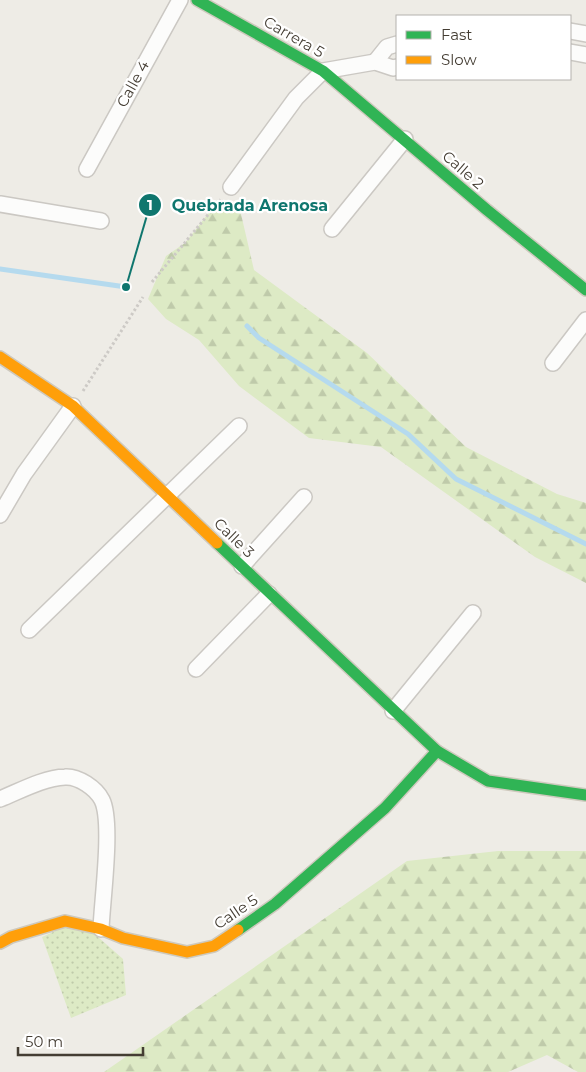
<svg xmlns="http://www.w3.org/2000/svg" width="586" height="1072" font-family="Montserrat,sans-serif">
<defs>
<pattern id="green-dots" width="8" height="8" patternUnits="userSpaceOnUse" patternTransform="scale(1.25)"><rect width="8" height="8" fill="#ddeac5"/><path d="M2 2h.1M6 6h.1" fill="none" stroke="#bfcaaa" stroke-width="1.8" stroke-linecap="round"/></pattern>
<pattern id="forest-firs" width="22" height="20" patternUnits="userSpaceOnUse" patternTransform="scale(1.25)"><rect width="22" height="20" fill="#ddeac5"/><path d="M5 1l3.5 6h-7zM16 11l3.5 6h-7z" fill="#bfcaaa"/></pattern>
</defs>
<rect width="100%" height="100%" fill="#eeece6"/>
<path fill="url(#green-dots)" d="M62,928L89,929L123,959L126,995L71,1018L42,937Z"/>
<g fill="url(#forest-firs)">
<path d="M215,205L241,214L254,270L367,353L466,447L557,494L586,503V583L535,557L381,447L309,438L239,386L199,340L166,319L148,299L166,256L185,243Z"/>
<path d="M498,851H586V1072H578L547,1055L508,1072H104L407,861Z"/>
</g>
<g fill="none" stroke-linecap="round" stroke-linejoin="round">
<g stroke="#b5daee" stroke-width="5">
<path d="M0,269L126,287"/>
<path d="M247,326L259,338L408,434L456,479L586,544"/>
</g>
<g stroke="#cbc8c3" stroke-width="18">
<g id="street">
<path d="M570,31L586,34"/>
<path d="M570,52L586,55"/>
<path d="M375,62L387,47L397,44"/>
<path d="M87,169L180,0"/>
<path d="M231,187L296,98L323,71L375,62L393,68L397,67"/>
<path d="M0,204L101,221"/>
<path d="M332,229L405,139"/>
<path d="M553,363L586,320"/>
<path d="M0,515L24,474L73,406"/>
<path d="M242,566L304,497"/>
<path d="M29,630L239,426"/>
<path d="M196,669L269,594"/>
<path d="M393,711L473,613"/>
<path d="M0,799C20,791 43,778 65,777C78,776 96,788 102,800C113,822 102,901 101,929"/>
</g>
</g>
<g stroke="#cec9bd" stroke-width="14">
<g id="fast">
<path d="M197,0L323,71L487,210L586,290"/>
<path d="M217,543L437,751L488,781L586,795"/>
<path d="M238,930L275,904L385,808L437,751"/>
</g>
</g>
<g stroke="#cec9bd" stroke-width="14">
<g id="slow">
<path d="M0,357L73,406L217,543"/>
<path d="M0,943L11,937L65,921L101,929L123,938L187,952L214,946L238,930"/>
</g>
</g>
<g stroke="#cdcac6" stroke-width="3" stroke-dasharray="2.5 2.5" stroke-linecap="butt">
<path d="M152,282L222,198"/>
<path d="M83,391L143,297"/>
</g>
<use href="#street" stroke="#fcfcfb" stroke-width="15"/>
<use href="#fast" stroke="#30b455" stroke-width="11"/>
<use href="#slow" stroke="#ff9f0a" stroke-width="11"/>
</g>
<g text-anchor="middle" stroke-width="4.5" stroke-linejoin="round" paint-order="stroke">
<g font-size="15" fill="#443d33" stroke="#fff">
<text transform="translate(294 37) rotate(30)" y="5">Carrera 5</text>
<text transform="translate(133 84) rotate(-61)" y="5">Calle 4</text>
<text transform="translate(463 170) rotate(41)" y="5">Calle 2</text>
<text transform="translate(234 538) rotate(44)" y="5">Calle 3</text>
<text transform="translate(236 912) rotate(-34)" y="5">Calle 5</text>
</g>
</g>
<path fill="none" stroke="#0f766e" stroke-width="2" d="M126 287L150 205"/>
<g fill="#0f766e" stroke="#fff" stroke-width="2">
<circle cx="126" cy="287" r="5"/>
<circle cx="150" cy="205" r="12"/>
</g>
<g font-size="15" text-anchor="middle" font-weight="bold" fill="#fff">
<text x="150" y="210">1</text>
</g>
<g font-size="16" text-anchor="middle" font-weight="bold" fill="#0f766e" stroke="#fff" stroke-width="4.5" stroke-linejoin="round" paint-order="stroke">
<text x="250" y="211">Quebrada Arenosa</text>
</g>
<rect x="396" y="15" width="175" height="65" fill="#ffffff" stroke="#b4b1ad"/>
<rect x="406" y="31" width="25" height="8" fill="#30b455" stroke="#b4b1ad"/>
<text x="441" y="40" font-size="15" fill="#443d33">Fast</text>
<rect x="406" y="56" width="25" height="8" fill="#ff9f0a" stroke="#b4b1ad"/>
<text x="441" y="65" font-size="15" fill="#443d33">Slow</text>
<path d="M18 1047v8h125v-8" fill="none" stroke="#443d33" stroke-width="2.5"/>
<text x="25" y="1047" font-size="15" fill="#443d33" stroke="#ffffff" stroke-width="4" paint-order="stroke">50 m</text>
</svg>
